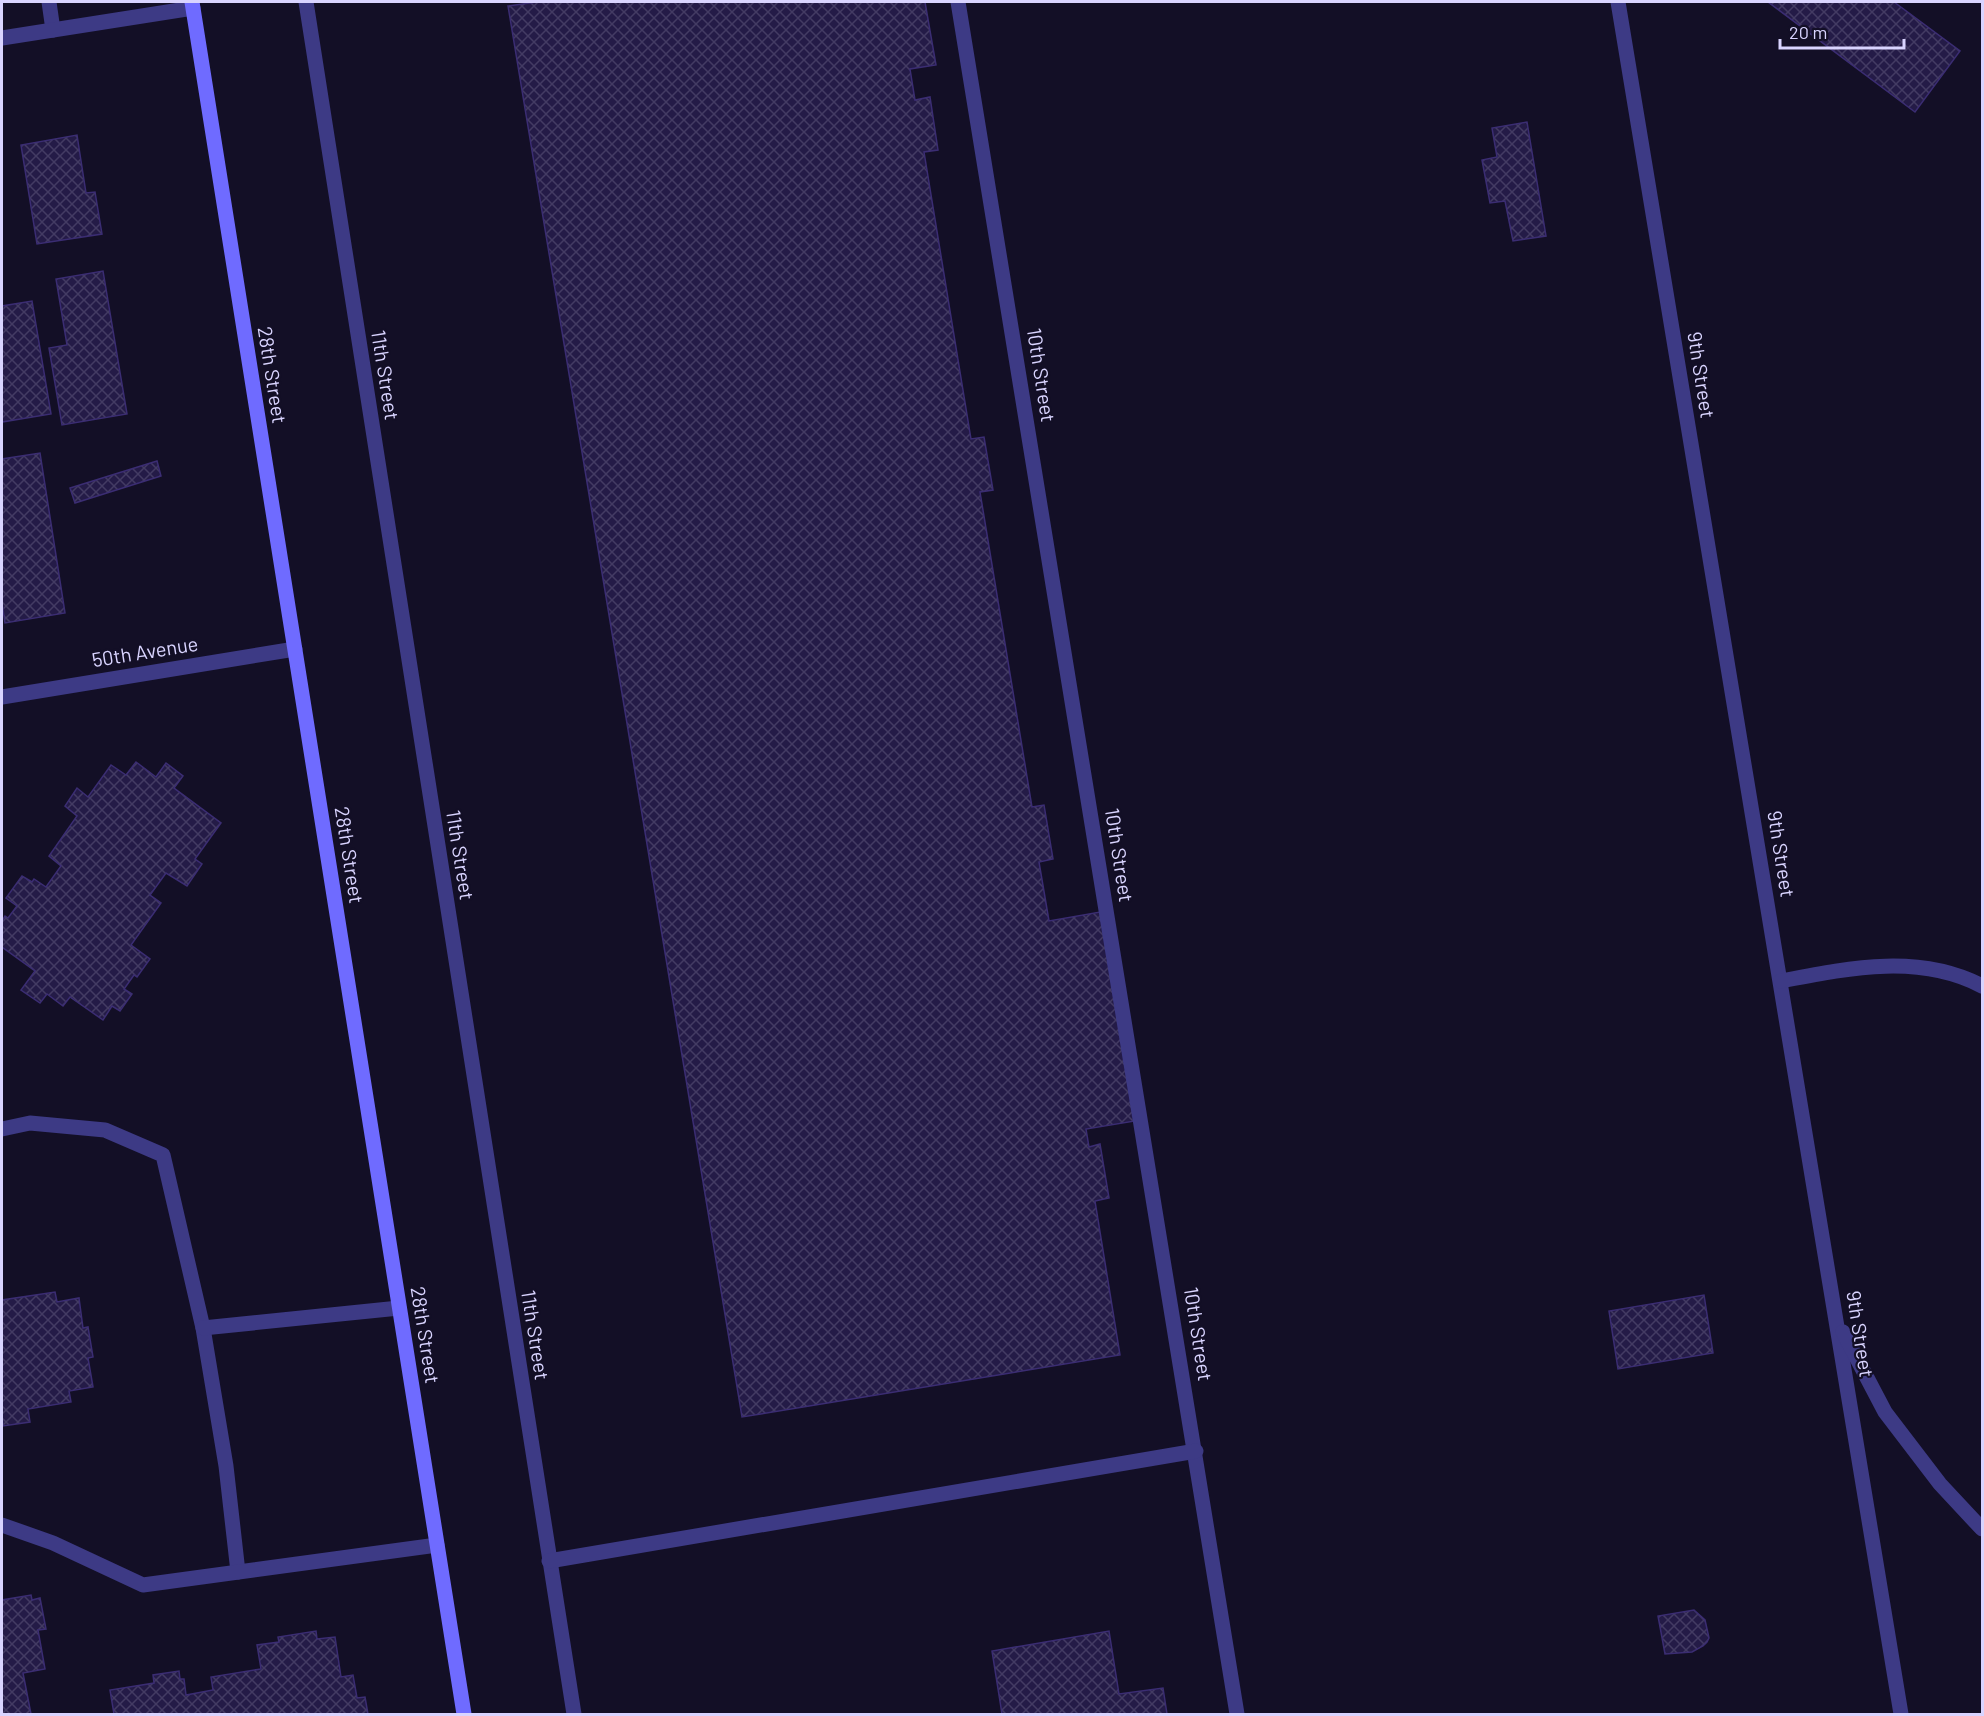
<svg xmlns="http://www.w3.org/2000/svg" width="1984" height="1716" font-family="Barlow,sans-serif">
<defs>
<pattern id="building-cross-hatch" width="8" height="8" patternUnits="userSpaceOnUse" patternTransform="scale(1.5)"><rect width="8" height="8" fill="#241b47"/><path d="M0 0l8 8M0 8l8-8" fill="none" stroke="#433b63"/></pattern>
</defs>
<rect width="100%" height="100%" fill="#130f26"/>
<g fill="url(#building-cross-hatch)" stroke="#3b2d73" stroke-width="1.5">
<path d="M537,2H925L936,65L910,69L915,100L930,97L938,150L924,152L971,439L984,437L993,490L980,492L1032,807L1044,805L1053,859L1039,862L1049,921L1100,912L1135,1121L1086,1129L1089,1147L1100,1144L1109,1198L1095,1201L1120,1355L742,1417L508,6Z"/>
<path d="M1768,2H1894L1960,51L1915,112Z"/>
<path d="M1527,122L1546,236L1513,241L1505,201L1490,203L1482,160L1497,157L1492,128Z"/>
<path d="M77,135L86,193L95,192L102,234L37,244L21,145Z"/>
<path d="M103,271L127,414L62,425L49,348L67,345L56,279Z"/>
<path d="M32,301L51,414L2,422V306Z"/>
<path d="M40,453L65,613L5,623L2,603V459Z"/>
<path d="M157,461L161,476L75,503L70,488Z"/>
<path d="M136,762L156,777L166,763L183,776L174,788L221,823L195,859L202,864L187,886L166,873L150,895L161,903L131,945L150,959L137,977L134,975L124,989L132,994L120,1011L112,1006L103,1020L70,997L63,1006L47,994L40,1003L21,990L35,971L2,947V921L5,916L8,918L17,906L6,898L22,876L32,882L34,879L46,887L61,866L49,856L77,816L65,806L77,788L88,797L111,765L126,775Z"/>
<path d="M55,1292L57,1302L79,1298L83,1328L88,1327L93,1357L88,1358L93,1387L69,1391L71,1402L28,1409L30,1422L3,1426L2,1415V1300Z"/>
<path d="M1704,1295L1713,1353L1618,1369L1609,1311Z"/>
<path d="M31,1595L32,1600L40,1598L46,1629L38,1630L45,1669L23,1673L31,1714H2V1600Z"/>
<path d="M1694,1610L1705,1620L1709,1638L1707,1642L1703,1646L1692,1652L1665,1654L1658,1616Z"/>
<path d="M316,1631L317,1639L335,1637L341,1677L353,1675L357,1698L365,1697L368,1714H114L110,1690L154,1683L153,1675L179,1671L180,1679H184L186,1695L213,1690L211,1677L261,1669L257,1645L279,1642L278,1637Z"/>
<path d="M1109,1631L1119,1694L1163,1688L1167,1714H1000H1002L992,1651Z"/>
</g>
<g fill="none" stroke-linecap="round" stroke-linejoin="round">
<g stroke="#3d3a85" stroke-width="15">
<path d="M49,2L53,30"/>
<path d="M2,1129L30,1123L105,1130L163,1155L203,1328L226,1466L238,1572"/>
<path d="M203,1328L399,1308"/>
<path d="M2,1525L53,1543L143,1585L437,1545"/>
</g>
<g stroke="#3d3a85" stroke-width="15">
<path d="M306,2L574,1714"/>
<path d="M958,2L1237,1714"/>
<path d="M1618,2L1901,1714"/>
<path d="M2,38L193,8"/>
<path d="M2,697L295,649"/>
<path d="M1781,981C1848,968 1919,953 1982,986"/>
<path d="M1843,1332L1885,1412L1940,1484L1982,1529"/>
<path d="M549,1561L1196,1451"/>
</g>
<path stroke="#6f6bff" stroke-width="15" d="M192,2L464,1714"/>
</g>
<g text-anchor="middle" stroke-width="4.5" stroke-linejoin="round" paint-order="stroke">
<g font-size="20" fill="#d9d4ff" stroke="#130f26">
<text transform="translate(272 375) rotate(81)" y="7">28th Street</text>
<text transform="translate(385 375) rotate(81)" y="7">11th Street</text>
<text transform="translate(1041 375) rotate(81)" y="7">10th Street</text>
<text transform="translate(1701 375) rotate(81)" y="7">9th Street</text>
<text transform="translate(145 652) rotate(-9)" y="7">50th Avenue</text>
<text transform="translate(1781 854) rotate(81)" y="7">9th Street</text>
<text transform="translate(349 855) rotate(81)" y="7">28th Street</text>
<text transform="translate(460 855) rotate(81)" y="7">11th Street</text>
<text transform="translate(1119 855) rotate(81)" y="7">10th Street</text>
<text transform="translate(1198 1334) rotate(81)" y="7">10th Street</text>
<text transform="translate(1860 1334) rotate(81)" y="7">9th Street</text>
<text transform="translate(425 1335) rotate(81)" y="7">28th Street</text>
<text transform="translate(535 1335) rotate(81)" y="7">11th Street</text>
</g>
</g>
<rect width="1984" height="1716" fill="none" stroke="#d9d4ff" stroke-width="6"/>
<path d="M1780 39v9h124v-9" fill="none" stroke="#d9d4ff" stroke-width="3"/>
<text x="1789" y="39" font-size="18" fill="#d9d4ff" stroke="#130f26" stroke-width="4.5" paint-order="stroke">20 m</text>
</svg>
